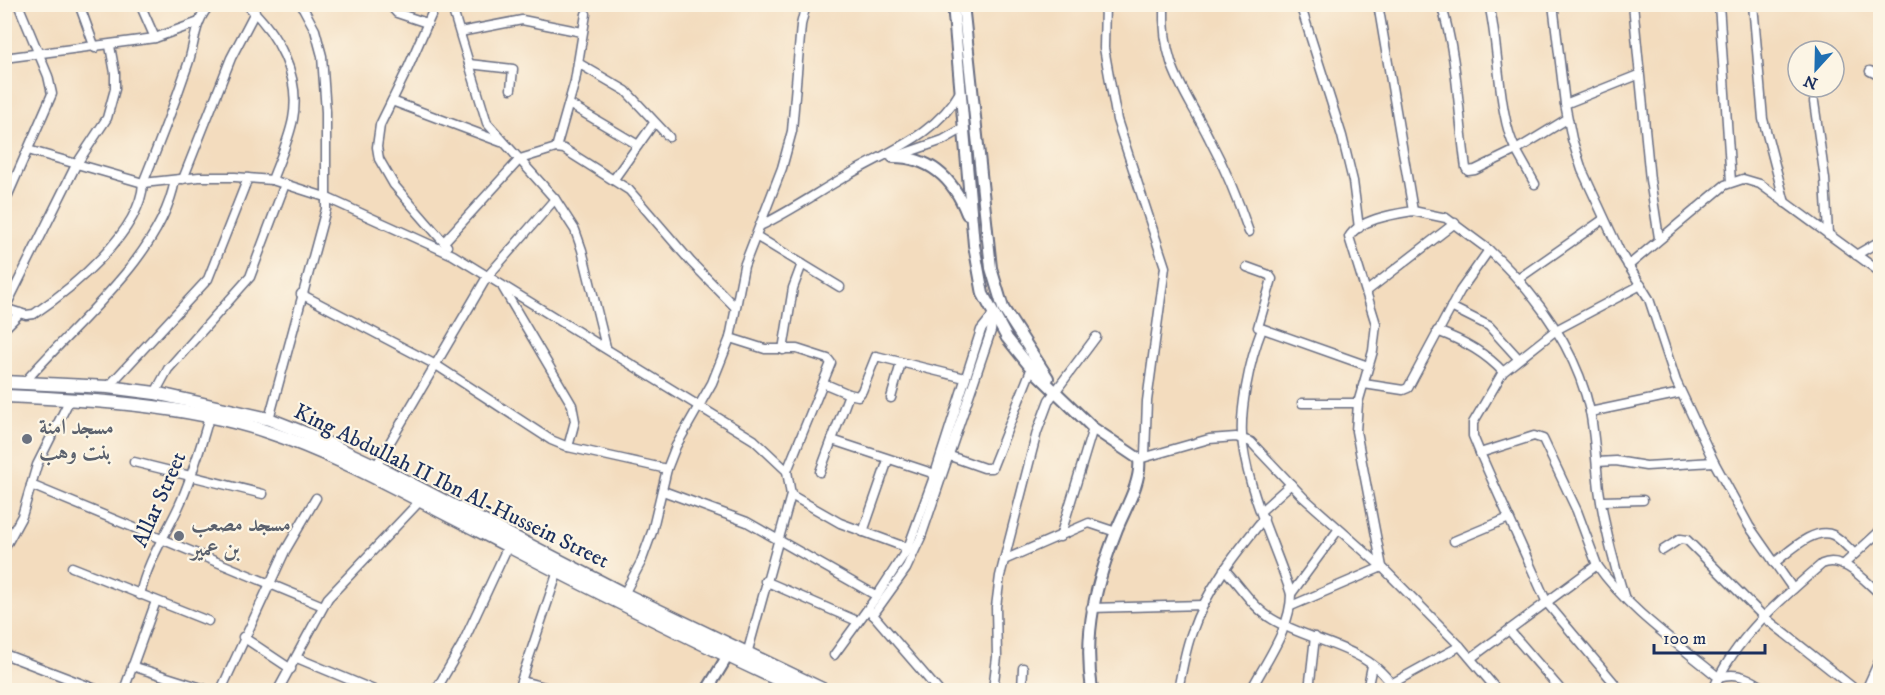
<svg xmlns="http://www.w3.org/2000/svg" width="1885" height="695" font-family="'IM FELL DW Pica',Amiri,serif">
<rect width="100%" height="100%" fill="#fcf5e5"/>
<filter id="ink" filterUnits="userSpaceOnUse"><feTurbulence type="fractalNoise" baseFrequency=".0167" numOctaves="2"/><feDisplacementMap in="SourceGraphic" scale="12" xChannelSelector="R" yChannelSelector="G"/><feConvolveMatrix kernelMatrix="1 2 1 2 8 2 1 2 1" color-interpolation-filters="sRGB"/></filter>
<filter id="wash" filterUnits="userSpaceOnUse"><feTurbulence type="fractalNoise" baseFrequency=".008" numOctaves="4" result="noise"/><feDisplacementMap in="SourceGraphic" scale="24" xChannelSelector="R" yChannelSelector="G"/><feGaussianBlur stdDeviation="1.35" result="paint"/><feColorMatrix in="noise" values="0 0 0 0 0 0 0 0 0 0 0 0 0 0 0 0 0 1.4 0 .05"/><feComposite in="paint" operator="in"/></filter>
<g filter="url(#wash)">
<rect width="100%" height="100%" fill="#f3dcbe"/>
</g>
<g filter="url(#ink)">
<g fill="none" stroke-linecap="round" stroke-linejoin="round">
<g stroke="#676c80" stroke-width="11">
<g id="minor">
<path d="M79,4L95,48"/>
<path d="M140,4L155,38"/>
<path d="M246,4C278,33 301,76 293,119C289,140 279,161 272,180"/>
<path d="M389,4L397,13L427,23"/>
<path d="M436,4L408,68L380,125L377,147L379,159L394,185L447,246"/>
<path d="M451,4L487,123L555,199L575,230L582,250L606,347"/>
<path d="M1105,4L1104,48L1117,120L1165,267L1147,401L1145,455"/>
<path d="M1164,4C1162,67 1183,86 1209,138C1225,168 1238,200 1249,232"/>
<path d="M1300,4L1342,136L1353,181L1359,228"/>
<path d="M1441,4C1458,58 1458,113 1466,168L1468,171L1475,170L1516,150L1535,184"/>
<path d="M1489,4C1499,45 1498,118 1516,150L1567,119"/>
<path d="M1553,4L1565,104L1572,139L1582,170L1620,252L1649,299L1676,381L1714,462L1749,526L1793,589"/>
<path d="M1633,4L1650,180L1659,238"/>
<path d="M1719,4L1731,182"/>
<path d="M1753,4L1763,119L1785,203"/>
<path d="M460,32L522,20L582,32"/>
<path d="M4,58L155,38L199,22"/>
<path d="M578,63L626,91L669,137"/>
<path d="M469,64L513,69L511,89"/>
<path d="M1870,71L1880,76"/>
<path d="M392,101L501,142"/>
<path d="M1814,102L1825,179L1828,234"/>
<path d="M569,104L638,145"/>
<path d="M1565,104L1638,75"/>
<path d="M1879,138L1880,154"/>
<path d="M556,148L575,81L586,14"/>
<path d="M28,150L143,183L199,177H235L272,180L325,197L453,255L754,440L787,471L791,495L747,654"/>
<path d="M897,156L943,140L964,128"/>
<path d="M183,179L231,58L255,12"/>
<path d="M614,179L654,123"/>
<path d="M4,204L52,94L48,76L18,4"/>
<path d="M760,226C791,211 818,192 848,175C889,151 936,135 960,92"/>
<path d="M756,236L840,287"/>
<path d="M444,242L520,159L556,148L564,149L629,190L691,262L735,307"/>
<path d="M1489,250C1535,293 1576,348 1590,411C1595,437 1596,463 1599,489C1604,525 1613,561 1624,596"/>
<path d="M1856,255L1880,241"/>
<path d="M1628,266L1725,185L1743,179L1760,184L1880,272"/>
<path d="M1247,267L1269,275L1272,279L1258,327L1368,366"/>
<path d="M1518,279L1604,219"/>
<path d="M503,288L572,405L575,421L568,447"/>
<path d="M1367,291L1455,223"/>
<path d="M301,294L436,365L551,440L568,447L667,469"/>
<path d="M1451,307L1489,326L1518,358"/>
<path d="M4,308L26,315L34,314C71,289 141,232 143,183C159,144 174,105 188,64C195,44 194,20 211,4"/>
<path d="M5,308L76,165L107,118L115,89V73L110,46"/>
<path d="M4,329L20,313"/>
<path d="M1437,331C1462,340 1485,352 1503,372"/>
<path d="M730,338L765,349H797L828,359L831,363L787,471"/>
<path d="M783,350L793,288L802,264"/>
<path d="M24,383C73,325 161,257 175,180"/>
<path d="M823,383L849,394"/>
<path d="M1364,384L1403,390L1408,388L1460,291L1489,250L1446,218L1413,211"/>
<path d="M108,387L208,279L248,178"/>
<path d="M155,393L168,369L250,277L285,184"/>
<path d="M891,398L901,363"/>
<path d="M1302,403H1358"/>
<path d="M1590,412L1681,393"/>
<path d="M269,419L326,209V112L322,56L315,30L301,4"/>
<path d="M832,440L935,474"/>
<path d="M1480,453L1534,436L1543,439L1577,511L1597,565C1628,610 1677,643 1718,677"/>
<path d="M950,456L984,468H992L1033,365"/>
<path d="M1139,459L1209,439L1236,437L1251,442L1303,497L1382,567L1460,646L1497,690"/>
<path d="M134,462L263,494"/>
<path d="M1597,462L1616,461L1646,466L1714,462"/>
<path d="M376,466L487,277L555,199"/>
<path d="M820,472L849,394L858,396L862,391L876,356L965,378"/>
<path d="M31,485L323,606"/>
<path d="M663,491L747,522L877,596"/>
<path d="M791,495L840,523L913,550"/>
<path d="M1602,501L1643,500"/>
<path d="M1261,511L1291,484"/>
<path d="M863,532L888,460"/>
<path d="M1060,537L1093,428"/>
<path d="M1454,541L1509,518"/>
<path d="M4,549L22,516L37,465L70,399"/>
<path d="M1663,550L1680,539L1687,540L1764,617L1856,690"/>
<path d="M1004,560L1089,523L1116,532"/>
<path d="M1774,563C1788,553 1814,526 1833,535C1841,539 1848,548 1855,554"/>
<path d="M1843,565L1880,531"/>
<path d="M72,567L208,621"/>
<path d="M1224,569C1239,584 1253,608 1272,619C1311,643 1371,646 1395,690"/>
<path d="M765,581L857,621"/>
<path d="M624,594L641,562L652,532L667,469L676,446L712,383L730,338L744,266L782,168L792,131L801,25L806,4"/>
<path d="M1291,594L1338,530"/>
<path d="M140,595C147,562 165,536 179,506C192,478 200,448 209,418"/>
<path d="M1291,606L1382,567L1356,431L1358,403L1373,351L1376,324L1349,237C1359,219 1395,214 1413,211L1378,4"/>
<path d="M1091,608L1203,605"/>
<path d="M870,611L938,690"/>
<path d="M873,615L906,569L921,537L991,331L993,315"/>
<path d="M1509,630L1561,690"/>
<path d="M243,637L291,669"/>
<path d="M4,654L98,690"/>
<path d="M834,655L877,596L908,548L935,474L981,330L993,315"/>
<path d="M297,658L374,690"/>
<path d="M1471,658L1597,565"/>
<path d="M132,666L208,690"/>
<path d="M1719,677C1738,671 1751,679 1767,690"/>
<path d="M522,681L556,690"/>
<path d="M1391,684L1460,646"/>
<path d="M124,690L156,601"/>
<path d="M221,690L285,551L316,498"/>
<path d="M278,690L328,598L420,501"/>
<path d="M436,690L462,645L508,546"/>
<path d="M518,690L558,571"/>
<path d="M993,690L997,657L996,607L1000,576L1037,432L1049,400L1096,337"/>
<path d="M1022,690L1023,668"/>
<path d="M1178,690C1182,671 1185,650 1192,632C1207,588 1236,553 1264,518"/>
<path d="M1251,690C1266,661 1291,628 1291,594C1275,545 1250,497 1243,446C1238,413 1250,359 1262,329"/>
<path d="M1309,690L1315,637"/>
<path d="M1367,690L1372,666"/>
<path d="M1620,690L1547,603L1480,453L1473,436V423L1503,372L1556,330L1641,285"/>
<path d="M1713,690C1734,639 1781,599 1822,564C1843,554 1866,582 1880,594"/>
<path d="M1866,690L1880,659"/>
</g>
</g>
<g stroke="#676c80" stroke-width="14">
<g id="tertiary">
<path d="M953,4L974,245L983,294L1007,338L1031,368L1093,428L1139,459C1142,481 1125,509 1117,529C1096,583 1083,632 1092,690"/>
<path d="M963,4L991,268L1003,308L1048,378"/>
<path d="M893,157C931,157 954,180 967,214"/>
<path d="M707,690L727,657"/>
</g>
</g>
<g stroke="#676c80" stroke-width="15">
<g id="primary">
<path d="M4,382L108,387L155,393L269,419L307,434L376,466L624,594L824,690"/>
<path d="M4,396C91,400 182,404 265,431C339,455 409,496 479,531C585,586 692,640 800,690"/>
</g>
</g>
<use href="#minor" stroke="#fff" stroke-width="8"/>
<use href="#tertiary" stroke="#fff" stroke-width="10"/>
<use href="#primary" stroke="#fff" stroke-width="12"/>
</g>
</g>
<g fill="#6b7280" stroke="#fcf5e5" stroke-width="2">
<circle cx="27" cy="439" r="6"/>
<circle cx="179" cy="536" r="6"/>
</g>
<g text-anchor="middle" stroke-width="4.5" stroke-linejoin="round" paint-order="stroke">
<g font-size="22" font-weight="bold" fill="#5b616d" stroke="#fcf5e5" text-anchor="start">
<text x="39" y="434">مسجد امنة<tspan x="39" dy="25">بنت وهب</tspan></text>
<text x="191" y="531">مسجد مصعب<tspan x="191" dy="25">بن عمير</tspan></text>
</g>
<g font-size="22" fill="#1b2f5e" stroke="#fcf5e5">
<text transform="translate(452 485) rotate(26)" y="8">King Abdullah II Ibn Al-Hussein Street</text>
<text transform="translate(158 499) rotate(-66)" y="8">Allar Street</text>
</g>
</g>
<rect width="1885" height="695" fill="none" stroke="#fcf5e5" stroke-width="24"/>
<g transform="translate(1816 69) rotate(202)"><circle r="28" fill="#fcf5e5" stroke="#a2a6af" stroke-width="1.5"/>
<path d="M0-4.5L10 22L0 15L-10 22Z" fill="#1f6fb2"/>
<text y="-9" font-size="16" font-weight="bold" text-anchor="middle" fill="#1b2f5e">N</text>
</g>
<path d="M1654 644v9h111v-9" fill="none" stroke="#1b2f5e" stroke-width="3"/>
<text x="1663" y="644" font-size="18" fill="#1b2f5e" stroke="#fcf5e5" stroke-width="4.5" paint-order="stroke">100 m</text>
</svg>
